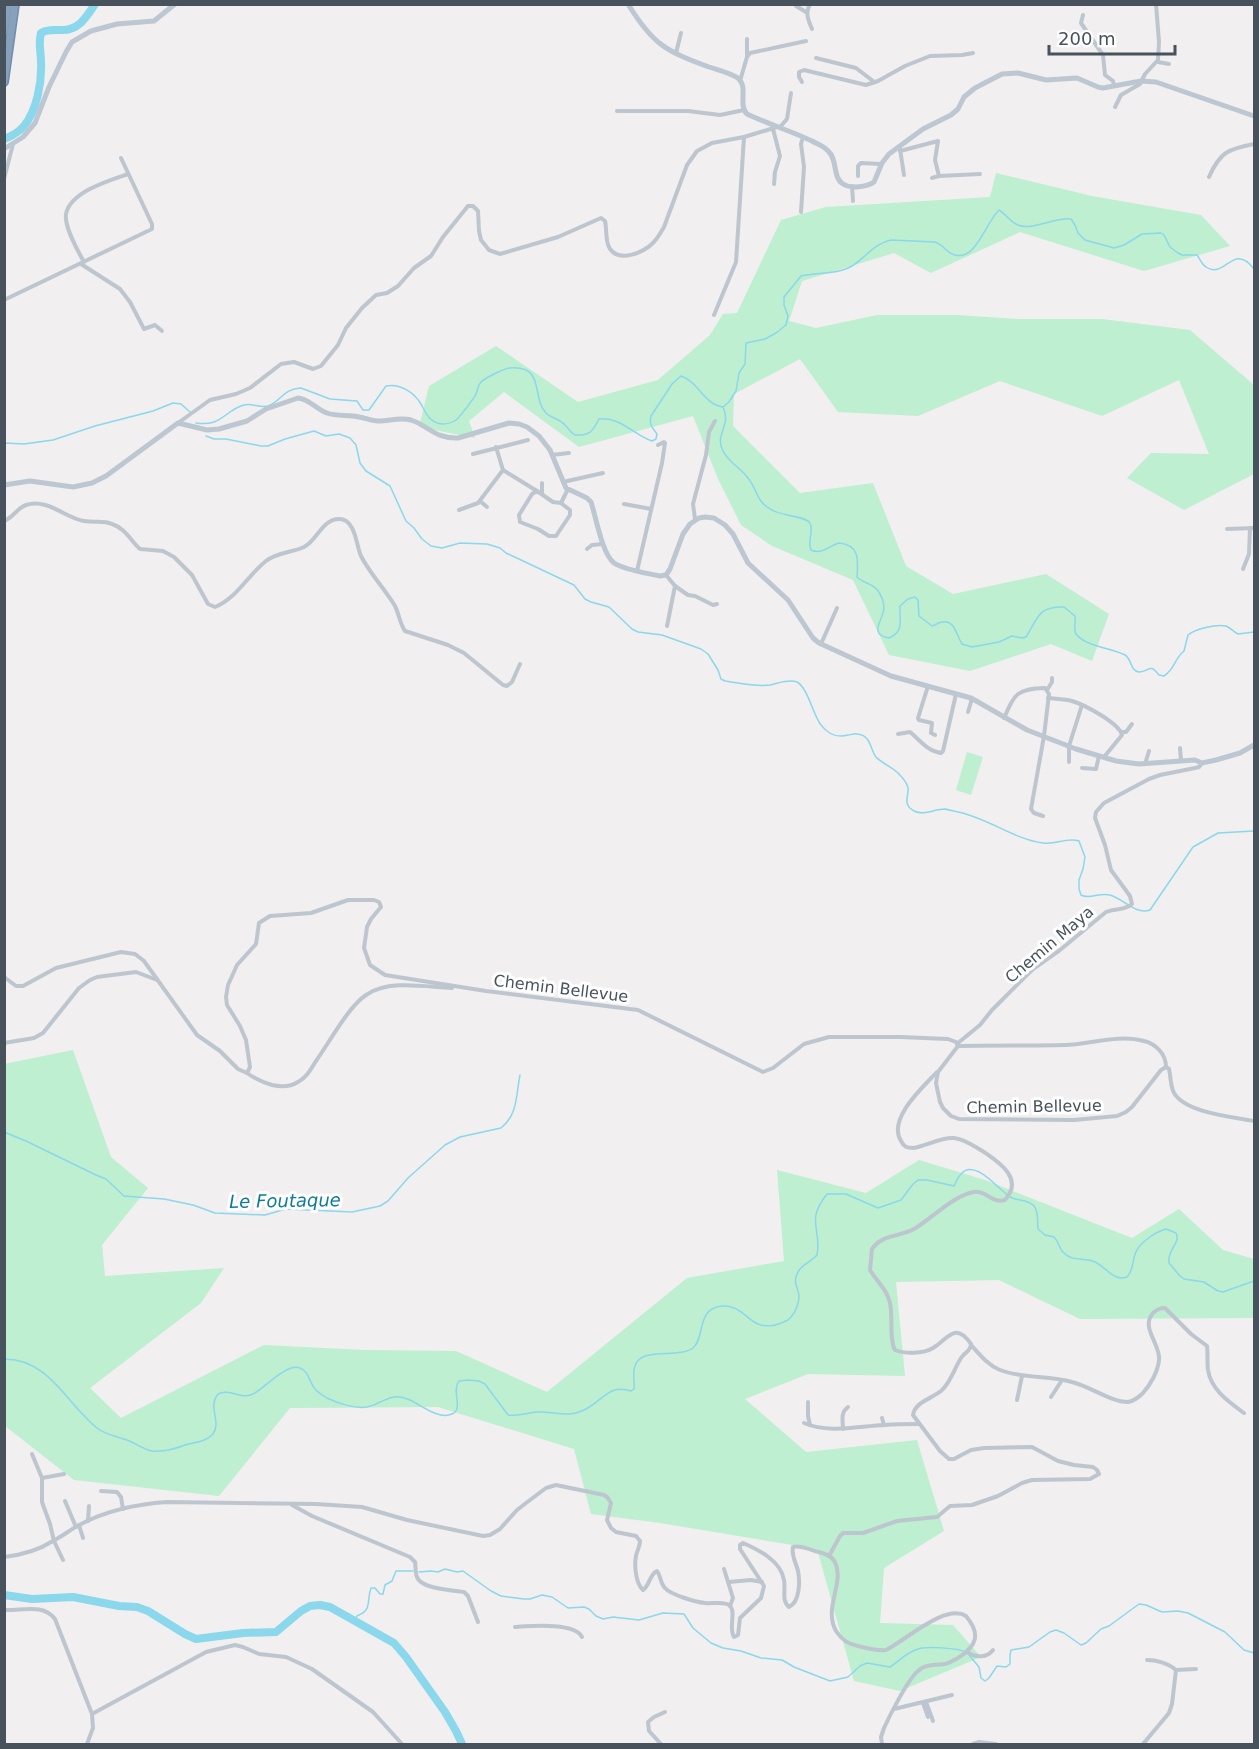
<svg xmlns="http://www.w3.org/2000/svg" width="1259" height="1749" font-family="'DejaVu Sans',sans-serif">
<rect width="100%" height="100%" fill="#f1efef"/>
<g fill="#bdefd0">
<path d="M996,173L1092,196L1201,215L1230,246L1144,271L1020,232L931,273L894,253L802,281L789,321L816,328L877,315H957L1017,319H1102L1190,330L1254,385V474L1184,510L1127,478L1151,453L1209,454L1179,380L1102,416L1000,381L918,416L838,412L800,359L734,394L733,426L800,493L873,483L906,566L953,594L1046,574L1109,614L1092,661L1051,644L970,671L889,655L853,580L772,546L741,525L718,479L693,416L579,447L504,392L469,421L475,438L419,427L429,386L496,346L578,402L658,380L710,335L723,314L737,313L781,220L826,207L990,197Z"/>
<path d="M967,752L983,757L971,795L956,790Z"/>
<path d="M73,1050L111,1157L148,1188L102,1245L105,1276L224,1268L201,1303L90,1388L121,1418L264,1345L364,1350L456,1351L547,1392L687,1278L784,1261L777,1170L866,1193L919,1160L985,1180L1132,1238L1179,1209L1223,1250L1254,1259V1318L1080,1319L999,1280L896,1282L905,1376L808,1374L745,1399L806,1452L917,1440L944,1531L884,1568L880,1623L953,1625L981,1657L900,1691L854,1681L817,1549L660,1523L591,1514L574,1449L438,1407L290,1408L219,1496L74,1480L5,1426L4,1064Z"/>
</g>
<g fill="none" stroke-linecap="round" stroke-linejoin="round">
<g stroke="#8bd7eb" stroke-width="1.5">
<path d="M723,407C732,426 714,434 723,451C728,462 741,468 748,478C758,490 755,501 772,510C781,516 806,516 810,523C814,532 807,541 811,550C821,555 829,546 839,543C860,545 858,560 857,577C864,584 876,584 880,594C883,599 885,607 883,613C880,624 870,634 889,638C905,631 899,620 900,606L908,599L915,597L918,600L919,616L932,626C936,625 939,622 942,622C955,619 957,637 962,644L972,647L999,642L1012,636L1022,638L1026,637C1038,619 1037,606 1064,607L1075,616C1076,621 1073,629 1076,634C1086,647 1112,648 1125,655C1132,659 1130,671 1139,672C1150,672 1149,662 1159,675L1164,676C1175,669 1174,659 1184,651L1188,635C1195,629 1216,624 1226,626C1231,628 1234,632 1238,634L1254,632"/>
<path d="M196,423C222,427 225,410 244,405C252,403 260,408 268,406C282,401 282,389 301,388L330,399L357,401L363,410H369L386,386C399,383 414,392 421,404C426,413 429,423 443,424C447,424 453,422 456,420C459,418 475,397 476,394C478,390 477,386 481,382C485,378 505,368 510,368C546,365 531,398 546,413C551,418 560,419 565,425C569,429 570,432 575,435C590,436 593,431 599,419C620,416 635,436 652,441L656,439L657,434C652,427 649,425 651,416L672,384L681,376C699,382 703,404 723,407L729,402L736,391L739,373L745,364L746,343L765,339L776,333L786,325L788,316L784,305V297L801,276C817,272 837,275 852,266C865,258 875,243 891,240L935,242C944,245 946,253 955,255C976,261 986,222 999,210C1006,214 1010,222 1018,225C1031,231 1055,217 1071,219L1075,225L1078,233L1085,240L1114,248L1124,245L1142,234L1161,233L1164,235L1170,247L1178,253L1182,255H1197C1200,259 1202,265 1206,267C1225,280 1233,241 1254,269"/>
<path d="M206,436L214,439H226L261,446H268L285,439L314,431L326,436L339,434L350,438L356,445L360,463L366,471L390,486L406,521L414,528L422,539L431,546L442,548L460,543L487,544L500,548L506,553L574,585L585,599L591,602L609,607L632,629L638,632L662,635L701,649L708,654L718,670L721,679L725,681C740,683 755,687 770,685C779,683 789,679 797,682C808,688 813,715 821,725C829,735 837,738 848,735C851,735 854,733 857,734C871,735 870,749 876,757C880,762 892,767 898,773C902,777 907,782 908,788C909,797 902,804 914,811C924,816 934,809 945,809C949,810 954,811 958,812C988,818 1013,839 1043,843C1056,845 1067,837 1079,841L1085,857L1083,869L1079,880V889L1081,895C1090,900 1099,892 1110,895C1124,899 1135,915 1150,910L1193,847L1218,833L1254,831"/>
<path d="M4,443L24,444L53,440L95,426L153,411L173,403L181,404L190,412"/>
<path d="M4,1132L26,1141L96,1175L106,1179L124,1196L164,1199L193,1205L215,1213L265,1215L286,1209L352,1212L380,1206L388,1201L408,1178L445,1145L460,1137L501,1128C518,1115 516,1094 520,1075"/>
<path d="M4,1359C49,1359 66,1403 97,1428C106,1435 116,1436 127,1440C135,1443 143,1449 152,1451C164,1452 178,1448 188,1444C197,1442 207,1441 213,1434C222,1421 207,1408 218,1394C230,1388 241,1400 253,1394C265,1388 286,1363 300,1368C308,1371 309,1380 313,1386C315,1391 322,1395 327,1398C337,1403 355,1409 367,1407C384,1403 391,1391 410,1400C421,1405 439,1420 452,1414C464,1409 451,1391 459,1381L468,1380L479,1381L485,1384L508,1415C518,1416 527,1413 536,1412C555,1411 567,1419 586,1409C604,1399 610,1384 631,1391L634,1389C635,1382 632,1373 635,1366C641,1346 678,1359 693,1348C705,1339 696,1308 722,1306C746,1304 748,1331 775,1325C780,1324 784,1322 788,1320C796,1313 801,1300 798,1291C797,1286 794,1283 796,1277C799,1265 810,1263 817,1255C822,1228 805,1222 827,1194H846L878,1208L901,1200L913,1184L918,1180H927L954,1186C956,1182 958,1177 961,1174C975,1157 1000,1192 1012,1198C1019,1201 1028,1199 1034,1206C1039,1212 1037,1221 1038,1229L1045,1235L1054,1237C1059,1242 1059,1249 1064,1253C1072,1262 1085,1257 1095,1262C1106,1267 1114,1282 1127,1277C1134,1269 1132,1263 1135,1254C1139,1243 1155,1232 1166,1229L1176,1233C1181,1244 1167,1249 1169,1263L1180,1276L1184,1279L1204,1282L1218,1291L1223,1292L1254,1281"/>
<path d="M419,1572L431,1571L438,1572L445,1569L457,1572L463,1571L491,1591L501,1596L524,1599H530L542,1595L552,1597L568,1608L584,1607L589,1609L596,1616L603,1619L613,1617L639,1620L663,1613L684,1614L693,1628L711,1643L723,1648L741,1651L761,1658L782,1660L794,1667L830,1681L848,1677L860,1666L867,1663L890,1667C899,1661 907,1652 918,1649C927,1646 957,1648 966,1652"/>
<path d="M355,1620L357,1616C373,1610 366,1601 371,1588H375L380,1594H383L385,1585L392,1581L396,1571H413"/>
<path d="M969,1655L979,1667L981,1678L985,1681L989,1678L997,1666L1006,1667L1010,1664V1655L1011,1650L1029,1647L1050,1632L1056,1630L1064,1633L1081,1645L1086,1643L1101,1629L1109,1626L1139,1604L1146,1605L1162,1612L1178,1611L1188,1613L1225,1632L1244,1650L1254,1653"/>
</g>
<g stroke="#8bd7eb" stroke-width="8">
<path d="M4,139C12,136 19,132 24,126C37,110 42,82 41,62C41,52 38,43 41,33C47,29 53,30 60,30C78,31 86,18 95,4"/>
<path d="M4,1595L32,1599L73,1597L119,1606L137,1607L148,1611L185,1634L196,1639L243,1633L276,1632L301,1611L310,1606L320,1605L330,1607L394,1643L406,1657L445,1712L456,1731L462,1744"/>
</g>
<g stroke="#728ca9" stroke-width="10">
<g id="highway">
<path d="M4,32L8,4"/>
<path d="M4,82L15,4"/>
</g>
</g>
<g stroke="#bdc6ce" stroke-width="4">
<path d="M810,4C805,14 808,19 812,29"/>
<path d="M796,6L806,12"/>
<path d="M1083,15L1081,23L1103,55L1105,75L1113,81L1114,85"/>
<path d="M676,53L681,33"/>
<path d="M747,56V39"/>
<path d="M816,58L856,68L873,81"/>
<path d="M1158,62L1169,64"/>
<path d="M740,81L747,57L750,53L806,41"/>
<path d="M802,82L799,77V72L804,70L866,85L878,81L905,66L930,56L962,55L973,53"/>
<path d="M1115,107L1121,95L1140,84L1145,74L1158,60L1159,42L1156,4"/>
<path d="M617,111H688L720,115L744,110"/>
<path d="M780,127L787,119L791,93"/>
<path d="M773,129L780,156L775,172L774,184"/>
<path d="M900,149L904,175"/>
<path d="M900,151L938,141L935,160L939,176L980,174"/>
<path d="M858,176V166L861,163L881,164"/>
<path d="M1209,177C1220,152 1228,149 1254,144"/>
<path d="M932,178L939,176"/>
<path d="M4,179L13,144"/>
<path d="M852,186L853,201"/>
<path d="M801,212L804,167L801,144L803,137"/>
<path d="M84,262C78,251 64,227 66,214C70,192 110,180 128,174"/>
<path d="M81,264L120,289L130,302L144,329L155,325L162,331"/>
<path d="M4,300L152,229V224L121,158"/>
<path d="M714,315L736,262L744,137"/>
<path d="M178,423L210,400L236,394L250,388L281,364L294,362L313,369L321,366L338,345L346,328L362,308L376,295L387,293L398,286L414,268L431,256L443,237L468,206H473L478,211L479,231L481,240L489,250L500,254L558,237L601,218L605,221C607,229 605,242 610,249C620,263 644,252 653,243C658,238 661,232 664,227L687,165L697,151L712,143L744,137L777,127"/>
<path d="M496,447L503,470"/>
<path d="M473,454L528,440"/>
<path d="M552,455L569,453"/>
<path d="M563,482L603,473"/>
<path d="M537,491L553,502L561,503L570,510V515L556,536H549L538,529L520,522L519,515L532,494Z"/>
<path d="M542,493V483"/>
<path d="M480,501L487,507"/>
<path d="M561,503L568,489"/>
<path d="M624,504L651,509"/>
<path d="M459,510L478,503L503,470L537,491"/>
<path d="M695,519L693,504L706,455L709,432L715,421"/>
<path d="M4,521C13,518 17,508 26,505C48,498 65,518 84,521C94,523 103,520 112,524C125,528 131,541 140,549L163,551L174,557L192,575L208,604L215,607C237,598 247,576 266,561C277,552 291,553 304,547C317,541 322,519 339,519C356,519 356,546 361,556C370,574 385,589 395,606C399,614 400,624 405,631L448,645L464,653L503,685L507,686L512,682L520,664"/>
<path d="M1227,529L1254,528"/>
<path d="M587,549L592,545L603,544"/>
<path d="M1243,569L1249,554L1250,528"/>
<path d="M637,571L662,463L665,443L664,442L658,445"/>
<path d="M666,575L675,586L688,595L695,596L713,605L717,604"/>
<path d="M667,626L675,586"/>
<path d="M821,644L837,608"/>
<path d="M928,686L918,718L919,720L932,723L931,733L935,735"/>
<path d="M1047,690L1052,682V678"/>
<path d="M1048,698C1056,699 1064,699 1072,701C1085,705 1119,723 1122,735L1104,757"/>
<path d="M968,712L971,702V699"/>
<path d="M1004,718C1015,693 1017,689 1045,688L1049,694L1044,736L1031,809L1034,813L1043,816"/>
<path d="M1121,732H1126L1132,724"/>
<path d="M898,734L910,732C920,740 927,751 941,753L943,751L956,694"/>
<path d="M1180,748L1181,761"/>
<path d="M1069,762V746L1082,705"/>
<path d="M1145,764L1149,751"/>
<path d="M1082,768L1096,769L1099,756"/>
<path d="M4,977L16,986H23L56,968L121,952L135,954L144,961L197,1035L220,1051L238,1069L247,1073L250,1067L246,1040L240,1026L227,1005L226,997L228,985L237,965L256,944L259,923L270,916L311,913L348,900H374L379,902L381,907L371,919L367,927L364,948L370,965L385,975L486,991L638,1010L763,1072L773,1068L804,1044L829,1037H900L948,1039L956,1042L958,1046L938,1072L936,1083L940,1102L943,1108L951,1116L959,1119L1074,1120L1117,1116L1126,1112L1132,1107L1161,1070L1166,1067L1169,1069C1171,1077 1170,1085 1174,1093C1186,1113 1233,1117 1254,1121"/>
<path d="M4,1043L34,1038L43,1033L79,988L90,980L97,977L136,972L157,980"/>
<path d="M958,1043L980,1025L992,1010L1033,969L1060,950L1106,912C1115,908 1124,911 1132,904L1130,896L1111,870L1105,845L1095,818L1096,812L1104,803L1149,779L1160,775L1195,768L1199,767L1202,763"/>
<path d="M958,1046C994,1045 1030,1046 1065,1045C1090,1044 1119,1034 1144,1041C1156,1044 1166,1054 1166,1067"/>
<path d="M247,1073C255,1079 262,1082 272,1085C281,1087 290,1087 298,1082C307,1077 311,1069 316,1061C329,1043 348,1007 366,995C389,979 426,987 452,988"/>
<path d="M972,1346C980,1355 988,1365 1000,1370C1023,1379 1048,1375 1072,1382C1089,1386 1111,1402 1128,1402C1134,1401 1139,1397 1143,1393C1151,1384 1158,1371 1159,1360C1161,1344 1140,1328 1153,1313C1157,1309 1160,1308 1165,1308L1191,1334L1207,1346C1208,1354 1207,1362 1208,1370C1211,1390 1229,1402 1244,1413"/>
<path d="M1051,1397L1062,1380"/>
<path d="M1017,1400L1022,1376"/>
<path d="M808,1402V1416L810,1425"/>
<path d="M882,1418L884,1425"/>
<path d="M804,1423C830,1434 858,1426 885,1425C896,1424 908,1424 919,1424"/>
<path d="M843,1429C843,1421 840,1413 848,1407"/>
<path d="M32,1454L42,1478V1502L50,1524L54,1541L63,1560"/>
<path d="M42,1478L64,1474"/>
<path d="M101,1491L117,1492L121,1497L123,1509"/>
<path d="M65,1501L76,1527"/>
<path d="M292,1505L312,1516L410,1557L415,1562C416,1567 415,1573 417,1577C421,1589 452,1590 464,1592L468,1596L478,1622"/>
<path d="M88,1521L89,1506"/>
<path d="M79,1525L83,1538"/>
<path d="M829,1556L840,1536L843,1533H863L897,1521L937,1517L950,1506L972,1505L998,1496L1022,1483L1032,1480L1090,1479L1099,1474L1097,1470L1093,1467L1074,1465L1058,1461L1032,1447L984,1448L971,1450L954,1459H949L940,1451L913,1415C915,1402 931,1399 941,1391C951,1382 954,1369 961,1358C965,1352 971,1351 971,1344C955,1321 948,1339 933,1348C923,1354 905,1354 895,1350C889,1340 893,1316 890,1303C887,1289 877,1282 870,1270L872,1249C882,1234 900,1237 914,1229C931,1219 954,1195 974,1192C986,1190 992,1204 1005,1200C1024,1179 1000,1163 984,1152C975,1147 965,1139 954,1138C941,1137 926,1146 913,1148C907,1148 904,1147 901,1141C887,1119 923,1087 937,1072"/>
<path d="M4,1557C21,1555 39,1550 53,1541C63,1536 71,1529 81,1524C108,1510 138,1504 167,1502L316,1504L362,1507L407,1520L483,1536L490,1535L500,1529L517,1510L526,1503L546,1488L556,1485L604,1495L607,1497L611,1503L607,1520L611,1528L616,1532L636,1536L640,1541C640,1547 637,1550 636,1556C634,1566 636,1584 643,1590C650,1585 649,1575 657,1571C661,1576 660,1583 665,1588C671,1595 696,1602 705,1603C712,1604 724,1601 729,1605C737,1611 728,1628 734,1637L738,1635L740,1618L761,1598L764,1586L740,1549V1545L743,1543C759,1550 781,1561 784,1580C786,1590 781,1600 789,1607C800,1602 800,1581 798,1571C796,1562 791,1556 793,1547C800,1545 808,1549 815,1551C823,1553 831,1555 835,1562C845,1583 823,1608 836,1631C842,1640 848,1644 858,1646C867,1648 876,1651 886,1650C905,1641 945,1603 966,1616C981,1634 977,1646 958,1658C954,1660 950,1663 945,1664C936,1665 925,1664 918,1671C908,1679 890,1715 884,1728L881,1737L882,1744"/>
<path d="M724,1569L733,1598L730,1606"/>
<path d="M729,1582L751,1580L762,1582"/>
<path d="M4,1610C22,1611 43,1603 55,1619L92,1714L93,1728L87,1744"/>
<path d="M515,1627C531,1626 575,1622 582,1637"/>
<path d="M967,1652C976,1658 987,1658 993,1650"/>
<path d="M1147,1660C1156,1660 1168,1663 1176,1670"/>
<path d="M926,1702L933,1721"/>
<path d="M923,1703L928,1717"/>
<path d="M894,1709L952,1695"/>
<path d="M92,1714L206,1652L235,1645L243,1647L259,1654L286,1657L312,1669L373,1712L402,1744"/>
<path d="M661,1744L649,1731L648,1722L654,1717L665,1712"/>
<path d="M973,1744L979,1742L996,1744"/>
<path d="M1143,1744L1169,1713L1172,1704L1176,1670L1196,1669"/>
</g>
<g stroke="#bcc7d2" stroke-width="5">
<path d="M628,4C653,45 666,51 709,67C718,70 732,73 739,79C748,88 738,105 747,114C768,124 791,131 812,141C817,144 824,146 828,151C838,159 832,177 843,184C851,189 867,187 874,182L882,163L889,154L923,129L951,115L958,109L964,97L975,88L1002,74L1018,73L1046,80L1077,78L1098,87L1103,88L1141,81L1156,82L1254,116"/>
<path d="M4,149L23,137L35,123L49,87L66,52L72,42L91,31L117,24L154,21L175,4"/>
<path d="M4,485L30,481L73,487L92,483L106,476L178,423L207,430L219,429L247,421L266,409L298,398C309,399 316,409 327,413C338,417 349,414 359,417C366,418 371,421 378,421C389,421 400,417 411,420C429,426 435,439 458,438L509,423L519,424L527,427L539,436L550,450L566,488L587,498L591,502C596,517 602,554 614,563C624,570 647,573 660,576L666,575L670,569L683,534L690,524L699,518L705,517L714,518L725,525L733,534L748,563L788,600L813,638L819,643L891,676L971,698L1027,730L1076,749L1116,761L1139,764L1195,760L1202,763L1216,760L1240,753L1254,745"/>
</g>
<use href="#highway" stroke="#87a1bd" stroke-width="7"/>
</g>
<g text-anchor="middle" stroke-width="6" stroke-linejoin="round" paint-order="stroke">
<g font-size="16" fill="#47525c" stroke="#fff">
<text transform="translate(1049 944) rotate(-40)" y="6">Chemin Maya</text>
<text transform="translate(561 988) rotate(7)" y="6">Chemin Bellevue</text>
<text transform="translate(1034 1106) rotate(-1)" y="6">Chemin Bellevue</text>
</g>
<g font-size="18" font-style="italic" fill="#0d7c9a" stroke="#fff">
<text transform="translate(285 1201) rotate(-1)" y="6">Le Foutaque</text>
</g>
</g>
<rect width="1259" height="1749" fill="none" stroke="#47525c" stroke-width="12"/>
<path d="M1049 45v9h126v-9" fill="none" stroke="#47525c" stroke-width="3"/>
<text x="1058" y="45" font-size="18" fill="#47525c" stroke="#ffffff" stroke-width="4.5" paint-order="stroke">200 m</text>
</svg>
